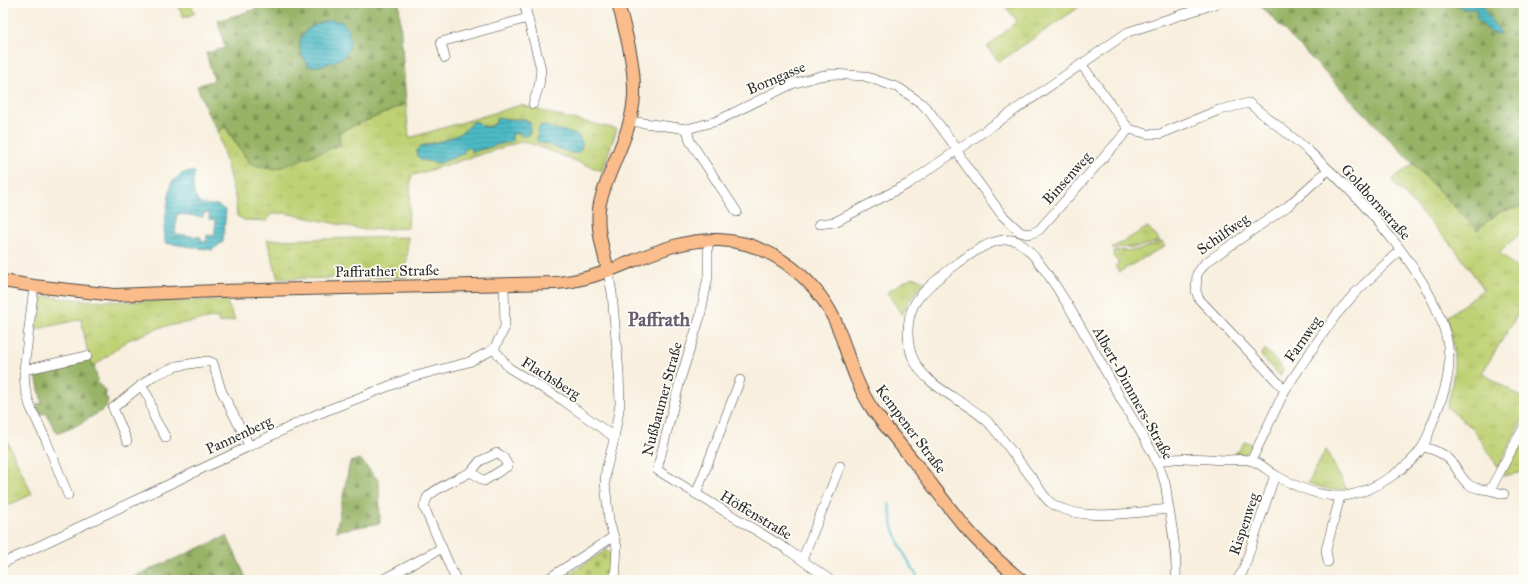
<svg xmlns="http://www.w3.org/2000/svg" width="1527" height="583" font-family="'IM FELL Great Primer',serif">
<defs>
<pattern id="grass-tufts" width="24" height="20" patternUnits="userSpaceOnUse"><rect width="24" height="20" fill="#bfd175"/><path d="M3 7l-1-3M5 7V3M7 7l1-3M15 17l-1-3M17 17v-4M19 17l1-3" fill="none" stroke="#a4b465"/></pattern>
<pattern id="forest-firs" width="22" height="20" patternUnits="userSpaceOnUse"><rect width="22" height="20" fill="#97b366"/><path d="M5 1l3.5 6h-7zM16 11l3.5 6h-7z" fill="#7b9254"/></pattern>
<pattern id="cemetery-stones" width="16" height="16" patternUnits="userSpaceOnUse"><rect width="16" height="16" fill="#bfd175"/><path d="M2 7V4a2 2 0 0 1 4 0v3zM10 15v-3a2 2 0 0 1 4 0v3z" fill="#a4b465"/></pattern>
<pattern id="water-rules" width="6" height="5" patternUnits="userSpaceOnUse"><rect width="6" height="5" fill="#4dbbc6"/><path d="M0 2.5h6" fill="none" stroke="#4098a1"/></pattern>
</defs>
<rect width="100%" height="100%" fill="#fdfcf7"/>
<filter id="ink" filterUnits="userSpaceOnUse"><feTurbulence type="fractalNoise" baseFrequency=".025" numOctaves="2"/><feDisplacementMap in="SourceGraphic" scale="8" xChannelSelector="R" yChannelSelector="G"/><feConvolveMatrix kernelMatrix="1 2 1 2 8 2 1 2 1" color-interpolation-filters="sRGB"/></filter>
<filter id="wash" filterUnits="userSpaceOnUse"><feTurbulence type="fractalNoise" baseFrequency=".012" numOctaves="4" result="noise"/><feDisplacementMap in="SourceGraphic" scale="16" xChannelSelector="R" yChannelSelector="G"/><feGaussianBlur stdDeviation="0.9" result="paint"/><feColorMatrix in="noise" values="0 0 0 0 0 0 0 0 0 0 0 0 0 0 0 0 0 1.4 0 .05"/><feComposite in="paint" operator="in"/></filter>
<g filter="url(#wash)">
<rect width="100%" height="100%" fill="#f8efde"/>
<g fill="url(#grass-tufts)" stroke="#757e50" fill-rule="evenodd">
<path d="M177,3H190L195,13L184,18Z"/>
<path d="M1003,3H1085L999,62L987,47L1017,21Z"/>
<path d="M406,104L409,138L521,105L563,117L617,129L602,171L524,141L411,176L408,228L365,230L285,213L271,214L267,221L244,220L237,216L236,201L218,131L225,127L251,165L339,132ZM502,118C510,120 517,118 526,119L519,133L512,134V141L473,152L469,147L440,162L421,160L420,146L440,141L459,135L476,121C487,131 491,126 502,118Z"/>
<path d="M1413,164L1477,230L1499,212L1524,206V230L1499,252L1524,275V304L1482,373L1524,399V417L1498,467L1473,429L1447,407C1456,373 1457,350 1447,317L1484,289L1455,249L1391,180Z"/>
<path d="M1148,227L1160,241L1138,247L1112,248Z"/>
<path d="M408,237L406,277L278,279L267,240Z"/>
<path d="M1162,242L1165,246L1119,272L1115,266L1119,263L1113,256L1114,251L1139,250Z"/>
<path d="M912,277L925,281L908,302L902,315L887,292Z"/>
<path d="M42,296C103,304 165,301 226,300L235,320L219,323L218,317L162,327L128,340L94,366L89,359L81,319L33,330L37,300Z"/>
<path d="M1265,349L1283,369L1280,376L1261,356Z"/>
<path d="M3,432L32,494L3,508Z"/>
<path d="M1245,441L1253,445L1251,451L1244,454L1234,453L1239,450Z"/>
<path d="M1524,441V472L1503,476Z"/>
<path d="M1326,450L1347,490H1330L1308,483Z"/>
</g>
<g fill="url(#forest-firs)" stroke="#616f48" fill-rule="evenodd">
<path d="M275,3H399L406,104L339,132L340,145L276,169L251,165L226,127L218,131L209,116L197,86L214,80L206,53L225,48L218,21ZM324,21L345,56C334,61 320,69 308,66L306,30Z"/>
<path d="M1258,3H1524V206L1499,212L1477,230Z"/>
<path d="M89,359L94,366L98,383L107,393L105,395L108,401L106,408L76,426L59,433L56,432L46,413L40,415L36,404L42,403L36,375H29L30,372Z"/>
<path d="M360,459L379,481L380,523L336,531L350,462Z"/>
<path d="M227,536L247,580H126Z"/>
</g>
<path fill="url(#cemetery-stones)" stroke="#757e50" d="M606,550L612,555L610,580H560Z"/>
<g fill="url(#water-rules)" stroke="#3c7378" fill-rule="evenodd">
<path d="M1456,3H1481L1493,23L1498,28L1500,34C1489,35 1484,25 1477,19L1476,9H1463Z"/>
<path d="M331,20C334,21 338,21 340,21C352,26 352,46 346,54C340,62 316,68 308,66C306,61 302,57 301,52C295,32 315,23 331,20Z"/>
<path d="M502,118C512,121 521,117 530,122V132L528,136H523L519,133L512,134V141L472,152L469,147L465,149L463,154L440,163L421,160L417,156V150C421,145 425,146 431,144C446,140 463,136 472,122C477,121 479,122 482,126L489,127L496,123V119Z"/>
<path d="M541,125L578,135L582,142L581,149L577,153H571L537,141L538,129Z"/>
<path d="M187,172H195C192,185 192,194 200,204L218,205L226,211L223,242L212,250L165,243L164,226L171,183L181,174ZM204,213H209V219L216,220L214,236L207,235L206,242L201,241V237L175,234L177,214L203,217Z"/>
</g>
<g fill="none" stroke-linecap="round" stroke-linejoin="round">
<path stroke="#4dbbc6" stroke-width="2.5" d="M889,504L893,527L902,550L919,580"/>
</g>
</g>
<g filter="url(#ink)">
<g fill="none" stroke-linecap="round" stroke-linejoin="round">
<g stroke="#4a4846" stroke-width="10">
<g id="minor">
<path d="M524,3L541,69L539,86L533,104"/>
<path d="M3,4L4,3"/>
<path d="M445,58L441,42L528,18"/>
<path d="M1081,64L1129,129L1148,134H1160L1219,110L1249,103C1269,120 1291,135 1311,153C1360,197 1447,289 1449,357C1450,381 1440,404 1431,426C1429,433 1427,440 1423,446C1411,467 1373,491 1350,495C1324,500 1296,487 1275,475C1267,470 1259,462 1250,460C1242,459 1233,460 1225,460C1202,459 1179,456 1156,462"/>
<path d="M630,121L687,129L717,121L792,84L820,76L833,74L864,76L899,88L921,103L929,111L957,149L962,160L1002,215L1020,232L1027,234L1032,233L1039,230L1129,129"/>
<path d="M687,129L690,141L737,212"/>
<path d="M819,224L835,222L908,184L1128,32L1218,3"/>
<path d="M708,240V277L700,317L681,377L657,470L785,548L830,580"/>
<path d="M608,271L612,293L619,373L620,404L613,444L606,470L605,483L609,521L617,547L615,580"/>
<path d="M34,286L24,370L25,387L30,406L46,440L68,495"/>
<path d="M494,349L509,368L564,401L614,437"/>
<path d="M494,349L505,327L504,284"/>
<path d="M24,370L87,356"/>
<path d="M141,385L149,398L154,417L166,438"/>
<path d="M1285,390L1199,299L1196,291L1197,274L1205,263L1288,206L1328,170"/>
<path d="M127,441L113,408L153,376L177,366L208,361L213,363L221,390L249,445"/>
<path d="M1423,447C1435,450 1447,454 1454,465C1459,472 1462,480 1469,485C1476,489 1481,489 1489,490C1494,491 1499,493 1504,494"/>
<path d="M1251,461L1285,390L1315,345L1336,315L1355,293L1400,250"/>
<path d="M1490,490L1524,427"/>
<path d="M696,494L740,380"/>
<path d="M1169,509C1135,512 1080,523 1051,503C1045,499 1039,488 1035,482C1019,462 1005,441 988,422C965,399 925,389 912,356C906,339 906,315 917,300C929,283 975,248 994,242C1001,240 1010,239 1016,241C1044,253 1100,362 1117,392C1133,422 1155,450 1165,483C1167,491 1167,501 1169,509C1173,532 1177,556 1176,580"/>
<path d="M802,560L840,466"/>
<path d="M1328,562L1326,550L1340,497"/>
<path d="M3,563L315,415L412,377L469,362L494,349"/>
<path d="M382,580L442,548"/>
<path d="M456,580L424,507C425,504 426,501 427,498C433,489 461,477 471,472L484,481L508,466L503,457L497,453L480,461L471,472"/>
<path d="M546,580L613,537"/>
<path d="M1237,580L1243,571L1275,475"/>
</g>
</g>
<g stroke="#4a4846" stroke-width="14">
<g id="major">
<path d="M608,271C603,249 595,225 600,203C609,166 632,134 634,96C635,64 626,33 618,3"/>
<path d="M3,281L34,286L114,295L218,291L555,283C614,280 658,238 719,240C772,242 820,281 839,330C849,358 856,385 873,410C888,430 904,449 919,468C937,491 954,515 973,536C988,552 1004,566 1021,580"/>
</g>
</g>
<use href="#minor" stroke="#fff" stroke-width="9"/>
<use href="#major" stroke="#f9bc8a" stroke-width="12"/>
</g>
</g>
<g text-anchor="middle" stroke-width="3.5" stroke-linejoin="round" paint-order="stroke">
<g font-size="15" fill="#2b2b2b" stroke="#fdfcf7">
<text transform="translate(776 78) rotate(-23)" y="5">Borngasse</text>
<text transform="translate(1067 178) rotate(-48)" y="5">Binsenweg</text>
<text transform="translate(1376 202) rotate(48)" y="5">Goldbornstraße</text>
<text transform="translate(1223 234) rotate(-35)" y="5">Schilfweg</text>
<text transform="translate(387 271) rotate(-1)" y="5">Paffrather Straße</text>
<text transform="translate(1303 339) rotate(-55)" y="5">Farnweg</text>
<text transform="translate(551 378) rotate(32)" y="5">Flachsberg</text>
<text transform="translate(1133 393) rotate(61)" y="5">Albert-Dimmers-Straße</text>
<text transform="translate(662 399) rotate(-75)" y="5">Nußbaumer Straße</text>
<text transform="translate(911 429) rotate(53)" y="5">Kempener Straße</text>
<text transform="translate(239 435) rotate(-25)" y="5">Pannenberg</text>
<text transform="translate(756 515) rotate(31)" y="5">Höffenstraße</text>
<text transform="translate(1244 524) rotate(-71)" y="5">Rispenweg</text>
</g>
<g font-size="19" font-weight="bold" fill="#665b6f" stroke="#fdfcf7">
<text x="659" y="326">Paffrath</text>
</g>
</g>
<rect width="1527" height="583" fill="none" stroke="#fdfcf7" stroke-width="16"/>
</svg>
